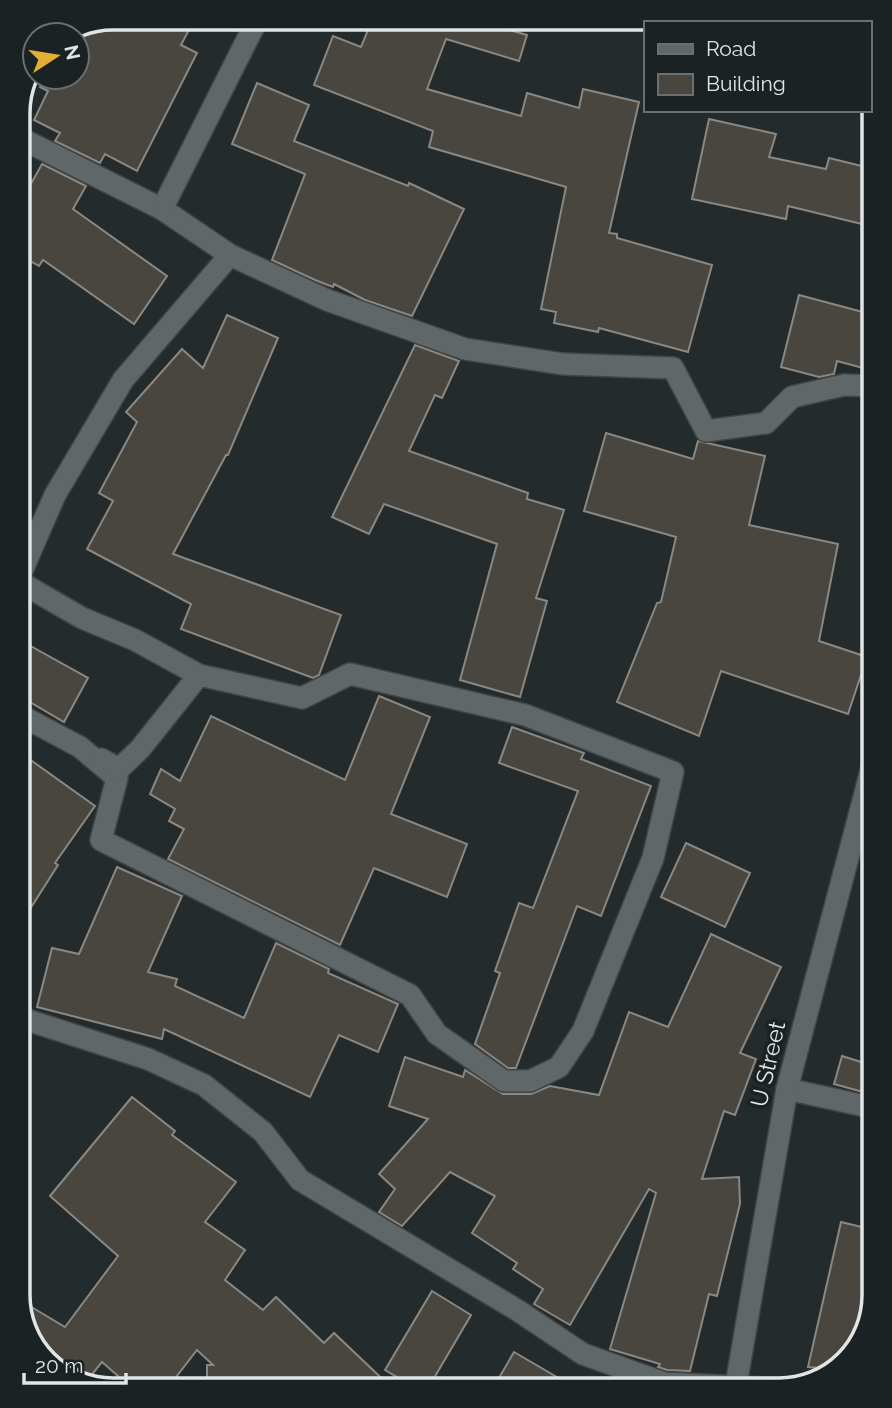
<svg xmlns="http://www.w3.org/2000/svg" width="892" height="1408" font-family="Raleway,sans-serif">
<rect width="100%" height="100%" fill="#242b2d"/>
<g fill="#494640" stroke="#8b8882" stroke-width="2">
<path d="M113,18H195L181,45L197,53L137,171L105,154L100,163L55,141L60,133L34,120L48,91L40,87L45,77H77V35H71Z"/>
<path d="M373,18H467L527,35L519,61L446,39L427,89L521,116L527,93L579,108L583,89L639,102L609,233L617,234V238L712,265L688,352L599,328L598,332L554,323L556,312L541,309L566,187L429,147L433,131L314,85L333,36L361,47Z"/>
<path d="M257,83L309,105L294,141L408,186L409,183L464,209L412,316L365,300L334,284L333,287L315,280L272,260L305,174L232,144Z"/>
<path d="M709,119L776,134L769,157L826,169L829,158L874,169V227L788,206L786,219L692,199Z"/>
<path d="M42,164L86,186L73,209L167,276L134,324L43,260L39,266L18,254V207Z"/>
<path d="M799,295L874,315V371L837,361L834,374L819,377L781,367Z"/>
<path d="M227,315L278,338L228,455H226L173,554L341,615L319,675L313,678L181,629L191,604L87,549L113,501L99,493L137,422L126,412L182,349L203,368Z"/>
<path d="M415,345L459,361L442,398L435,395L409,451L528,493L527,499L564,510L536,598L547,601L520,697L460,680L497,544L384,504L369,534L332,517Z"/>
<path d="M606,433L693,459L698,441L765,456L749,525L838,544L819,641L867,657L848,714L721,671L699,736L617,702L657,603L661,602L676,537L584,511Z"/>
<path d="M18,639L88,678L64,722L18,695Z"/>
<path d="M379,696L430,717L391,814L467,844L447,897L374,868L340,945L168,859L184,829L169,821L175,809L150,794L161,769L180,781L211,716L345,780Z"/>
<path d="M512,727L584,753L581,759L651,786L601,916L577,906L516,1068H508L475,1044L500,973L495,971L519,903L533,908L578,791L499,763Z"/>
<path d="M18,751L95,806L55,863L58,865L18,928Z"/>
<path d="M686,843L750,873L725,927L661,897Z"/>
<path d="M117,867L182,896L148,972L177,979L175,986L244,1018L276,943L329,969L328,973L398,1004L378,1052L339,1035L310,1097L164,1029L162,1039L37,1007L52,948L79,954Z"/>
<path d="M711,934L781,967L740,1053L756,1059L735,1115L724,1111L702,1179L739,1177L740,1204L717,1296L709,1294L690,1371L667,1370L658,1367L660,1364L610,1349L656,1193L649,1189L570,1325L534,1304L543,1289L513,1269L517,1263L472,1233L495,1196L450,1172L402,1226L379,1212L395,1189L379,1174L428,1119L389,1106L405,1057L463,1077L465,1070L503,1094H531L550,1086L599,1095L629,1012L668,1027Z"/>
<path d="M842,1056L874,1066V1095L834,1084Z"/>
<path d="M132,1097L175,1131L172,1135L236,1182L205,1222L245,1250L225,1280L263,1310L276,1297L324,1343L334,1333L394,1390H207V1365H213L197,1350L166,1390H134L102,1362L85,1383L60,1375L28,1338L18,1299L65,1327L118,1256L50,1196Z"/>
<path d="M841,1222L874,1230V1295L862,1343L834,1369L808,1367Z"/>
<path d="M432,1291L471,1315L427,1390H419L385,1370Z"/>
<path d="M514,1352L579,1390H492Z"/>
</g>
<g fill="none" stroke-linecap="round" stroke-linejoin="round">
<g stroke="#404647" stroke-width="24">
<g id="street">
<path d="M18,137L162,209L230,255L327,300L465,349L563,364L673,368L706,431L766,423L792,397L844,385L874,386"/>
<path d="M162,209L258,18"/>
<path d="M18,580L55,495L123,380L230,255"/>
<path d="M18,714L80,747L117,778L101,840L410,995L437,1034L504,1081H530L559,1067L583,1031L653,858L673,772L525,715L350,674L302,698L199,675L135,640L82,618L18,581"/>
<path d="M101,759L119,769L140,749L199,675"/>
<path d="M18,1017L148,1059L204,1085L263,1132L300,1180L517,1310L583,1354L664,1383L785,1389"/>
<path d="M787,1089L874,1108"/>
<path d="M736,1385L787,1089L874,759"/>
</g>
</g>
<use href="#street" stroke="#5f6768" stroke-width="21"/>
</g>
<g text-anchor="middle" stroke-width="7" stroke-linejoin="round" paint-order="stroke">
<g font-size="23" fill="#e1e5e6" stroke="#1b2223">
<text transform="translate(768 1064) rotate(-77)" y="8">U Street</text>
</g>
</g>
<path d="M0 0H892V1408H0ZM113 30H779A83 83 0 0 1 862 113V1295A83 83 0 0 1 779 1378H113A83 83 0 0 1 30 1295V113A83 83 0 0 1 113 30Z" fill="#1b2223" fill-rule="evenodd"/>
<path fill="none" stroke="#e1e5e6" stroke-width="3.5" d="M113 30H779A83 83 0 0 1 862 113V1295A83 83 0 0 1 779 1378H113A83 83 0 0 1 30 1295V113A83 83 0 0 1 113 30Z"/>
<rect x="644" y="21" width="228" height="91" fill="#1b2223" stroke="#6a7071" stroke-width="2"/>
<rect x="658" y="44" width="35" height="10" fill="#5f6768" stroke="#6a7071" stroke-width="2"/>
<text x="706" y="56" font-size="21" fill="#e1e5e6">Road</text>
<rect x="658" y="74" width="35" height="21" fill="#494640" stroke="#6a7071" stroke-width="2"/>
<text x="706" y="91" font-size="21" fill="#e1e5e6">Building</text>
<g transform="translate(56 56) rotate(78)"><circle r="33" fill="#1b2223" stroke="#6a7071" stroke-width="2"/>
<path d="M0-5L12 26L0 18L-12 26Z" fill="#e2af34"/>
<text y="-10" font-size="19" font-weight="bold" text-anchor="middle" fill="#e1e5e6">N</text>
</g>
<path d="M24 1373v10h102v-10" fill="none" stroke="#e1e5e6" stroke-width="3.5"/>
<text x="35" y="1373" font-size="21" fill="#e1e5e6" stroke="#1b2223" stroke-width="5" paint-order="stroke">20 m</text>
</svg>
